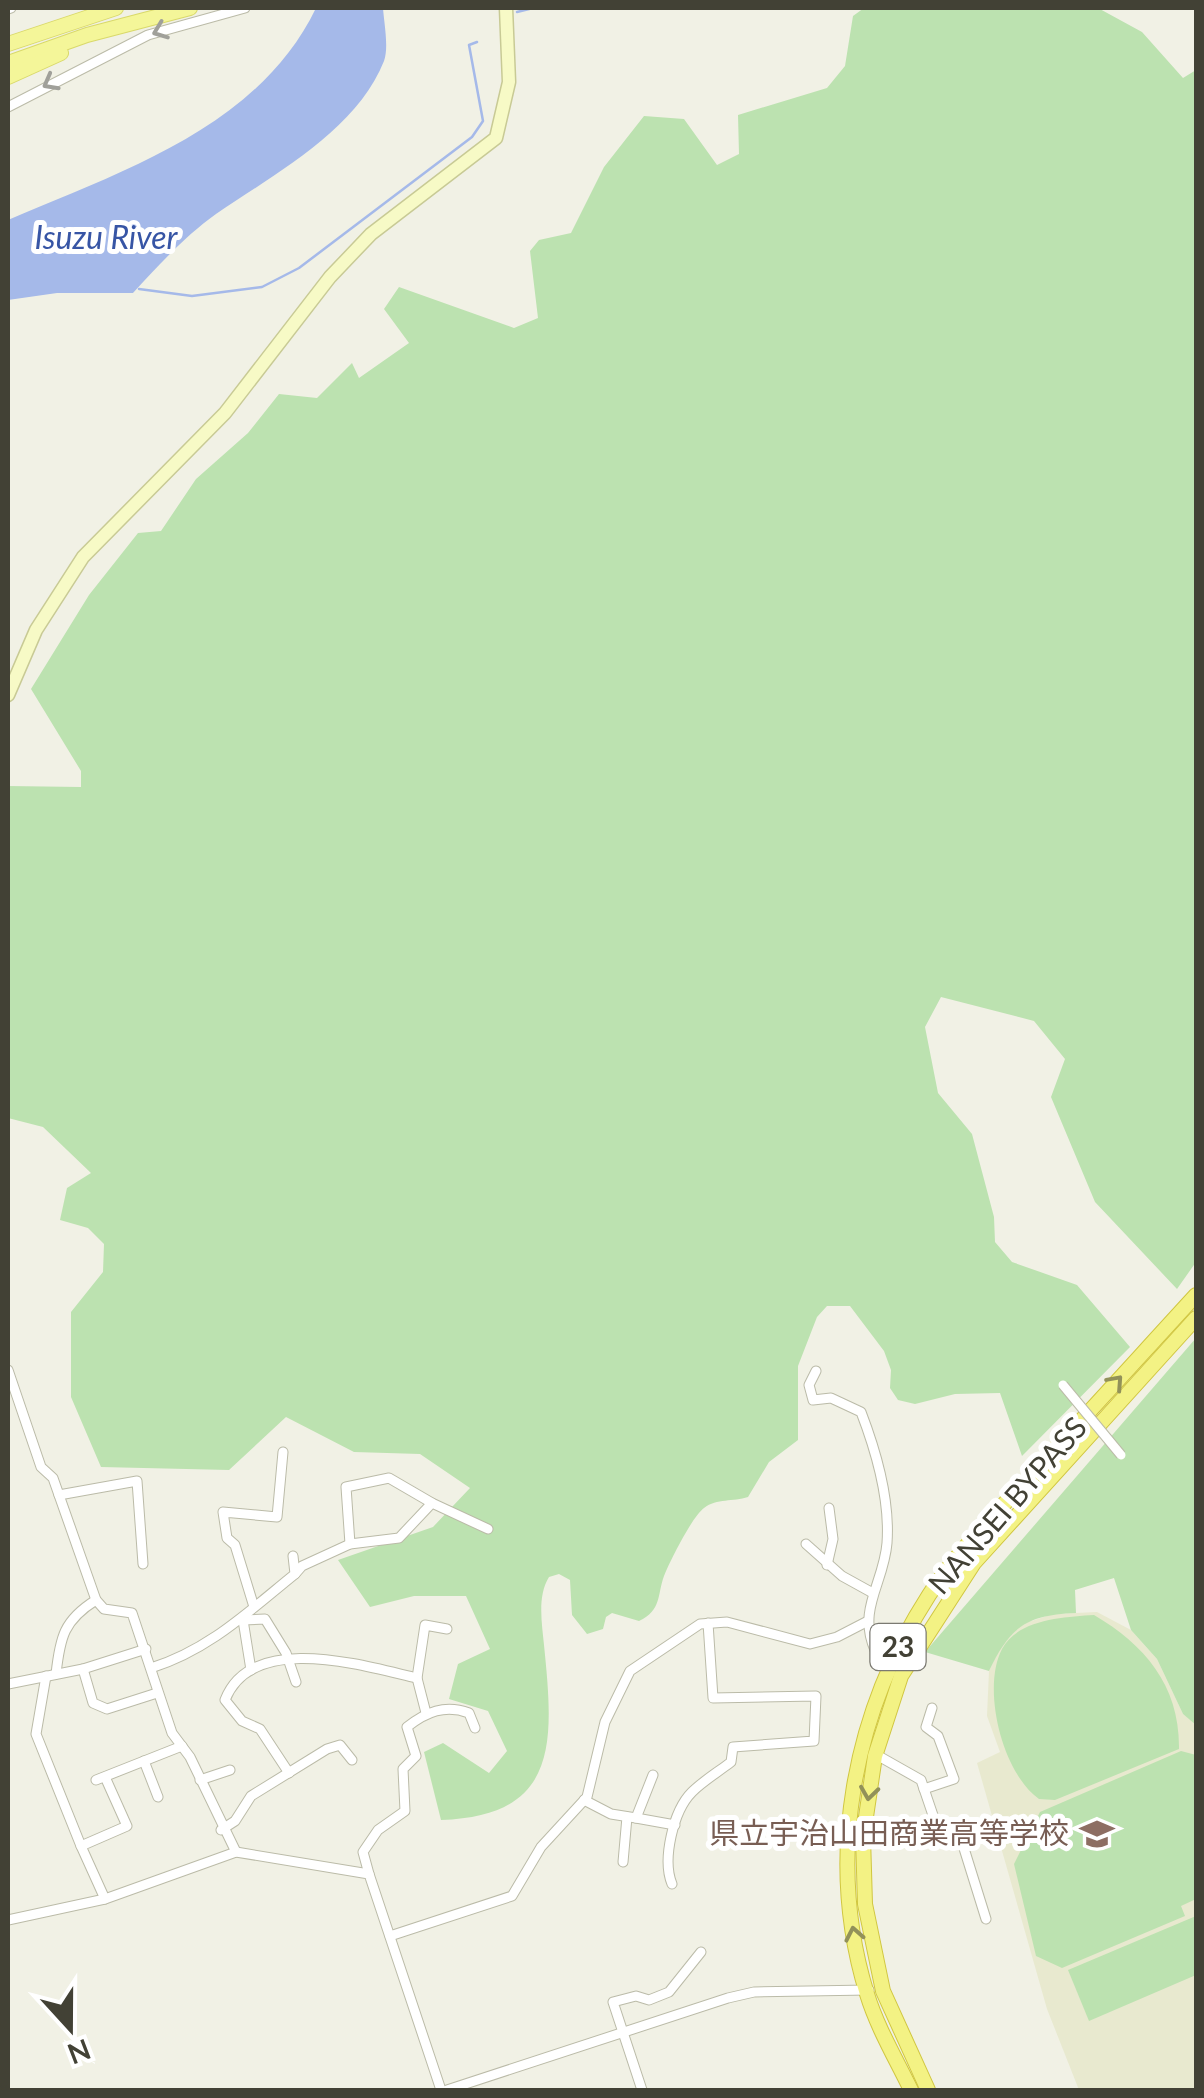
<svg xmlns="http://www.w3.org/2000/svg" width="1204" height="2098" font-family="Lato,'Noto Sans JP',sans-serif">
<rect width="100%" height="100%" fill="#f1f1e5"/>
<path fill="#e8e9cf" d="M1097,1612L1131,1630L1157,1659L1183,1714L1196,1724V2090H1079L1047,2009L977,1763L1000,1752L987,1716L989,1671L1002,1644L1019,1625L1053,1614Z"/>
<g fill="#bce2b0">
<path d="M864,8H1098L1142,32L1183,78L1196,70V1262L1177,1289L1095,1202L1051,1097L1065,1059L1034,1021L941,997L925,1027L938,1093L972,1134L994,1217L995,1242L1012,1262L1077,1285L1130,1347L1022,1456L1000,1393L955,1394L915,1404L898,1400L890,1388L891,1370L884,1351L850,1306H827L817,1317L798,1366V1440L769,1462L748,1497C733,1502 717,1498 704,1508C692,1517 670,1561 664,1576C657,1595 662,1610 639,1621L612,1613L606,1617L603,1629L587,1634L572,1615L570,1580L559,1574L549,1577C537,1596 542,1624 544,1645C554,1743 559,1816 441,1820L424,1752L443,1743L489,1773L507,1751L488,1711L449,1699L458,1664L490,1649L466,1596H414L370,1607L338,1560L433,1527L470,1488L420,1454L354,1452L286,1417L229,1470L101,1467L71,1397V1312L103,1272L104,1244L88,1228L60,1220L67,1188L91,1173L43,1127L8,1118V786L81,787V771L31,689L89,595L138,533L161,531L196,479L248,433L279,394L317,398L352,363L359,378L409,343L384,309L399,287L514,328L538,318L530,251L539,240L571,233L604,167L644,116L684,119L717,165L739,154L738,115L827,88L845,66L853,16Z"/>
<path d="M1196,1338V1725L1183,1714L1157,1659L1131,1630L1114,1578L1075,1590L1076,1613C1026,1615 1010,1627 989,1671L925,1652Z"/>
<path d="M1094,1615C1145,1645 1180,1686 1179,1749L1055,1800L1039,1799C1003,1774 981,1689 1002,1649C1018,1619 1064,1617 1094,1615Z"/>
<path d="M1181,1751L1196,1755V1899L1181,1906L1185,1916L1062,1968L1036,1956L1014,1864L1040,1812Z"/>
<path d="M1196,1916V1975L1089,2021L1068,1970Z"/>
</g>
<path fill="#a5b9e9" d="M316,8H383C384,23 389,47 384,61C357,130 273,175 216,214C185,236 158,266 133,293H57L8,300V220C122,171 258,128 316,8Z"/>
<g fill="none" stroke-linecap="round" stroke-linejoin="round">
<g stroke="#a5b9e9" stroke-width="2.5">
<path d="M517,12L533,8"/>
<path d="M139,289L192,296L262,287L299,268L472,137L483,121L469,45L477,42"/>
</g>
<g stroke="#bbbba8" stroke-width="11">
<g id="minor">
<path d="M8,9L11,8"/>
<path d="M8,107L148,35L245,8"/>
<path d="M8,1370L41,1467L53,1478L96,1600L104,1609L132,1613L172,1733L190,1757L236,1852"/>
<path d="M816,1371L809,1385L813,1400L831,1398L861,1412C876,1451 890,1501 887,1543C884,1583 857,1609 875,1650L891,1662"/>
<path d="M59,1495L137,1481L143,1564"/>
<path d="M350,1544L346,1487L389,1478L432,1503"/>
<path d="M806,1544L842,1576L871,1592"/>
<path d="M827,1565L833,1539L829,1508"/>
<path d="M295,1574L302,1566L350,1544L399,1538L432,1503L488,1529"/>
<path d="M254,1607L235,1545L227,1538L223,1512L277,1517L283,1452"/>
<path d="M243,1620L265,1619L286,1653L296,1682"/>
<path d="M243,1620L251,1670"/>
<path d="M151,1668C209,1650 249,1611 295,1574L293,1556"/>
<path d="M83,1669L93,1703L107,1709L157,1693"/>
<path d="M56,1674C60,1637 64,1620 96,1600"/>
<path d="M46,1676L36,1734L81,1846"/>
<path d="M8,1684L83,1669L146,1649"/>
<path d="M426,1713L417,1678L425,1625L447,1629"/>
<path d="M875,1754L921,1780L938,1830L962,1842L986,1919"/>
<path d="M144,1761L158,1797"/>
<path d="M289,1773L260,1729L242,1721L225,1700C252,1631 364,1666 417,1678"/>
<path d="M653,1775L636,1818L675,1825"/>
<path d="M105,1777L127,1826L81,1846L105,1899"/>
<path d="M96,1780L182,1746"/>
<path d="M200,1780L230,1770"/>
<path d="M924,1789L954,1779L938,1736L926,1727L932,1708"/>
<path d="M584,1800L611,1814L636,1818"/>
<path d="M221,1830L235,1821L251,1796L327,1749L340,1745L352,1760"/>
<path d="M623,1862L627,1817"/>
<path d="M369,1874L363,1852L378,1830L405,1811L403,1769L416,1756L407,1727C426,1712 445,1704 469,1713L475,1728"/>
<path d="M672,1884C662,1860 673,1811 692,1792C703,1781 718,1772 731,1762L733,1747L814,1741L816,1696L713,1698L708,1623"/>
<path d="M8,1920L105,1899L236,1852L369,1874L441,2090"/>
<path d="M390,1936L512,1896L541,1847L587,1797L605,1722L630,1671L700,1624L727,1622L810,1644L837,1637L868,1621"/>
<path d="M447,2090L728,1998L754,1992L869,1990"/>
<path d="M642,2090L613,2002L636,1996L649,2000L669,1992L701,1952"/>
</g>
</g>
<g stroke="#c8ca95" stroke-width="15">
<path id="secondary" d="M8,695L36,630L83,557L225,413L330,277L371,234L496,138L509,82L506,8"/>
</g>
<g stroke="#d9d96a" stroke-width="16">
<g id="primary">
<path d="M8,44L116,8"/>
<path d="M8,63L87,35L190,8"/>
<path d="M8,77L61,53"/>
</g>
</g>
<g stroke="#d0c640" stroke-width="16">
<g id="trunk">
<path d="M911,2090C896,2059 877,2027 867,1994C825,1858 853,1713 929,1595C956,1553 994,1516 1027,1479C1084,1418 1140,1356 1196,1295"/>
<path d="M928,2090L883,1991L865,1904L863,1837L875,1756L901,1676L974,1563L1196,1318"/>
</g>
</g>
<use href="#minor" stroke="#fff" stroke-width="9"/>
<use href="#secondary" stroke="#f7fac6" stroke-width="12"/>
<use href="#primary" stroke="#f4f699" stroke-width="14"/>
<use href="#trunk" stroke="#f3f284" stroke-width="14"/>
<g stroke="#bbbba8" stroke-width="11" stroke-linecap="butt">
<path id="minor-bridge" d="M1063,1385L1121,1455"/>
</g>
<use href="#minor-bridge" stroke="#fff" stroke-width="9"/>
</g>
<defs><path id="oneway-chevron" d="M-2-3.5L2.5 0L-2 3.5" fill="none" stroke-width="1.6" stroke-linecap="round" stroke-linejoin="round" transform="scale(2.5)"/></defs>
<g stroke="#a0a09a">
<use href="#oneway-chevron" transform="translate(160 31) rotate(159)"/>
<use href="#oneway-chevron" transform="translate(50 83) rotate(151)"/>
</g>
<g stroke="#929159">
<use href="#oneway-chevron" transform="translate(1116 1382) rotate(-48)"/>
<use href="#oneway-chevron" transform="translate(869 1793) rotate(98)"/>
<use href="#oneway-chevron" transform="translate(854 1934) rotate(-101)"/>
</g>
<defs>
<g id="school-bare" transform="scale(2.7)"><path d="M0-5L7-2L0 1L-7-2ZM-4 1L0 2.5L4 1V4Q0 6-4 4Z" fill="#8d6e63" stroke="#fff" stroke-width="2.5" paint-order="stroke"/></g>
</defs>
<g fill-rule="evenodd">
<use href="#school-bare" x="1097" y="1834"/>
</g>
<g text-anchor="middle" stroke-width="10" stroke-linejoin="round" paint-order="stroke">
<rect fill="#fff" stroke="#7b7a72" stroke-width="2.5" x="870.5" y="1624" width="55" height="46" rx="8"/>
<g font-size="28" font-weight="bold" fill="#424135">
<text x="898" y="1657">23</text>
</g>
<g font-size="30" fill="#424135" stroke="#fff">
<text transform="translate(1008 1506) rotate(-49)" y="10">NANSEI BYPASS</text>
</g>
<g font-size="30" fill="#785e54" stroke="#fff" text-anchor="end">
<text x="1069" y="1844">県立宇治山田商業高等学校</text>
</g>
<g font-size="32" font-style="italic" fill="#3755a5" stroke="#fff">
<text x="106" y="249">Isuzu River</text>
</g>
</g>
<rect width="1204" height="2098" fill="none" stroke="#424135" stroke-width="20"/>
<g transform="translate(70 2028) rotate(159)" stroke="#ffffff" stroke-width="8" paint-order="stroke">
<path d="M0-8L18 38L0 25L-18 38Z" fill="#424135"/>
<text y="-15" font-size="28" font-weight="bold" text-anchor="middle" fill="#424135">N</text>
</g>
</svg>
